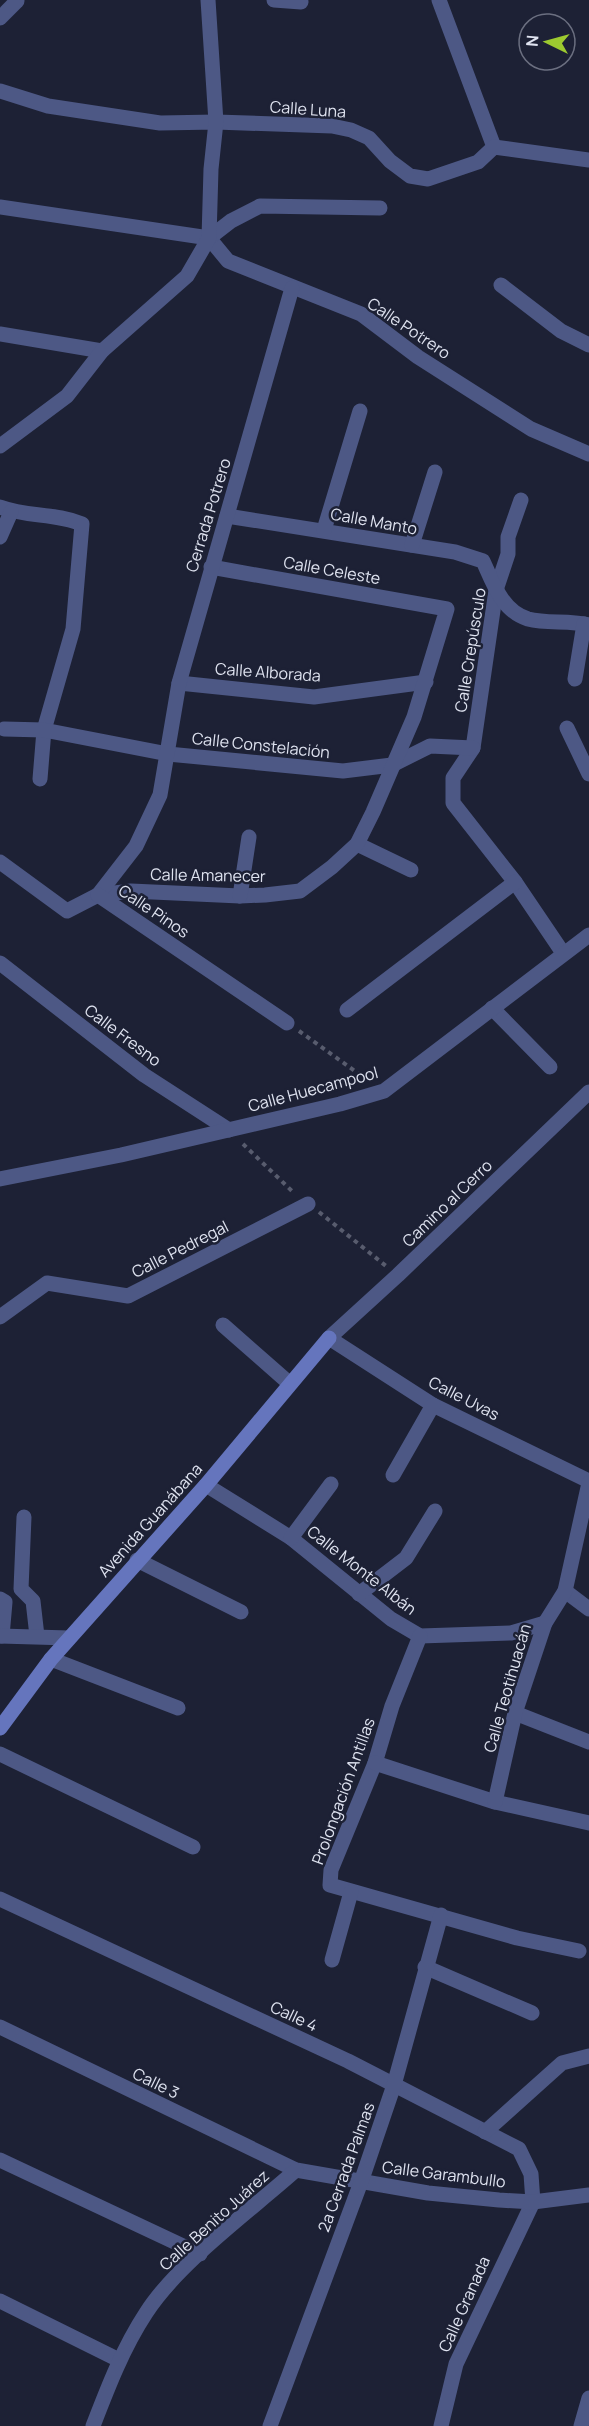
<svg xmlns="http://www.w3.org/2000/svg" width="589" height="2426" font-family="Manrope,sans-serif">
<rect width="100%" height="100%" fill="#1d2135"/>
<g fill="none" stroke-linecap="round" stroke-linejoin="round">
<g stroke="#585c6e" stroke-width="4" stroke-dasharray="4.5 4.5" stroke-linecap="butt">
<path d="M299,1031L366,1079"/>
<path d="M243,1144L294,1193"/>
<path d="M319,1212L386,1266"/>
</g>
<g stroke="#4d5885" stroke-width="15">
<path d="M274,0L301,2"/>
<path d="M439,0L494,147"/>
<path d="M0,18L17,1"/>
<path d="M0,91L48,106L160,123L216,122L332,126L351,130L369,138L390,161L410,176L428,179L478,162L494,147L589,160"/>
<path d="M0,207L209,238"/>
<path d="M209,238L228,261L361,314L418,357L531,429L589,454"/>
<path d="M209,238L231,221L260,206L380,208"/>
<path d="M501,285L561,331L589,345"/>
<path d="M0,334L102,351"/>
<path d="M0,446L67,396L102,351L187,276L209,238L211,169L216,122L208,0"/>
<path d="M521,500L508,537V554L496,590L473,748L453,778V803L515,882L563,953"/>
<path d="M0,507C27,517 56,513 82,524L73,629L44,730L40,779"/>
<path d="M227,516L455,552L483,561C493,583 502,611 528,619C547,624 569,620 589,625"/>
<path d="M324,530L360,411"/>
<path d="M0,537L11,512"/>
<path d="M412,545L435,472"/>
<path d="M575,679L584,624"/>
<path d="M179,683L314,697L426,682"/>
<path d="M567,728L589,774"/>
<path d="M4,729L44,730L168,754L343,771L392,765L430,746L473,748"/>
<path d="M357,844L411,870"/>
<path d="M0,862L67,911L98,895L131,891L240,896L265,895L300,891L332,867L357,844L373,812L414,717L447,609L211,567"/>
<path d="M98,895L136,846L160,795L179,683L292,288"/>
<path d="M98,895L287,1023"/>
<path d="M240,896L249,837"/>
<path d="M0,963L144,1075L229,1130"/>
<path d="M492,1008L550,1067"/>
<path d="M347,1010L515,882"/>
<path d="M589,1092L398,1275L329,1338L433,1405L589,1481"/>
<path d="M0,1179L121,1155L340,1104L384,1091L589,935"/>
<path d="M0,1317L47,1283L128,1296L308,1204"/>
<path d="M223,1325L289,1383"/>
<path d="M393,1475L433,1405"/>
<path d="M206,1485L291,1538L391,1619L420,1636L511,1633L545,1623"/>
<path d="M24,1517L21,1589L33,1601L37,1636"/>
<path d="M291,1538L331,1484"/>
<path d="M137,1560L241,1612"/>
<path d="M565,1591L589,1609"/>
<path d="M359,1594L406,1558L435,1511"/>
<path d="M0,1599L5,1602L2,1636"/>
<path d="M0,1636L69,1638"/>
<path d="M420,1636L392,1706L375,1763L331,1870L330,1885L517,1938L579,1951"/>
<path d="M51,1659L178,1708"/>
<path d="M515,1713L589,1742"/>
<path d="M0,1754L193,1847"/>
<path d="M375,1763L495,1802L589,1823"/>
<path d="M495,1802L515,1713L545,1623L565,1591L589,1483"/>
<path d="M0,1899L348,2061L519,2149L531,2174L533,2202L456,2364L441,2426"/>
<path d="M332,1960L351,1892"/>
<path d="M425,1967L532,2013"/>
<path d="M0,2027L296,2170L428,2193L499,2200L533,2202L589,2195"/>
<path d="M485,2132L562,2063L589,2056"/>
<path d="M0,2160L200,2254"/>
<path d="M0,2301L119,2360"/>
<path d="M93,2426C108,2387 123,2348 146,2313C178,2263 250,2211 296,2170"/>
<path d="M270,2426L361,2182L394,2085L441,1915"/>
<path d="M581,2426L589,2398"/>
</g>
<path stroke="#6575bd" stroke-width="15" d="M0,1728L51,1659L206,1485L329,1338"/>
</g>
<g text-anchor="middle" stroke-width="5" stroke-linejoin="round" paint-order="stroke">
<g font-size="16" fill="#dfe3f0" stroke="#1d2135">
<text transform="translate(308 109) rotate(4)" y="6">Calle Luna</text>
<text transform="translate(409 328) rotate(34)" y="6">Calle Potrero</text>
<text transform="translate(208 515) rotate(-73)" y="6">Cerrada Potrero</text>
<text transform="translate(374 521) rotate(10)" y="6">Calle Manto</text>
<text transform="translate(332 570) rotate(10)" y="6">Calle Celeste</text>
<text transform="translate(470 650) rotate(-81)" y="6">Calle Crepúsculo</text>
<text transform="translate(268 672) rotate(4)" y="6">Calle Alborada</text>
<text transform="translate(261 745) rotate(6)" y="6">Calle Constelación</text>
<text transform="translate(208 875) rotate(1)" y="6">Calle Amanecer</text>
<text transform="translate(154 911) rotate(34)" y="6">Calle Pinos</text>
<text transform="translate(123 1035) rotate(37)" y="6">Calle Fresno</text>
<text transform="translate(313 1089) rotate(-15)" y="6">Calle Huecampool</text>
<text transform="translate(447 1203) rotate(-44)" y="6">Camino al Cerro</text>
<text transform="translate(180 1249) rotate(-27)" y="6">Calle Pedregal</text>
<text transform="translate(464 1398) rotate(27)" y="6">Calle Uvas</text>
<text transform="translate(150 1520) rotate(-48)" y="6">Avenida Guanábana</text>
<text transform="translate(362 1570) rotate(38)" y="6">Calle Monte Albán</text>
<text transform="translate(507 1688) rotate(-74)" y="6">Calle Teotihuacán</text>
<text transform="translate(343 1791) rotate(-70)" y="6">Prolongación Antillas</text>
<text transform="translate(294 2016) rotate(25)" y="6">Calle 4</text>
<text transform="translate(156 2083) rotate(26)" y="6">Calle 3</text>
<text transform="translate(346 2167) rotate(-70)" y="6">2a Cerrada Palmas</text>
<text transform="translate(444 2174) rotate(7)" y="6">Calle Garambullo</text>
<text transform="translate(214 2220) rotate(-42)" y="6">Calle Benito Juárez</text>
<text transform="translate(464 2304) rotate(-66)" y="6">Calle Granada</text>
</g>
</g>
<g transform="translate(547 42) rotate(275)"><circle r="28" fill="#1d2135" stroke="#6b6f80" stroke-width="1.5"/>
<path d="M0-4.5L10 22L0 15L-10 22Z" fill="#9dca30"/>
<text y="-9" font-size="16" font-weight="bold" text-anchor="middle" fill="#dfe3f0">N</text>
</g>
</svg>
